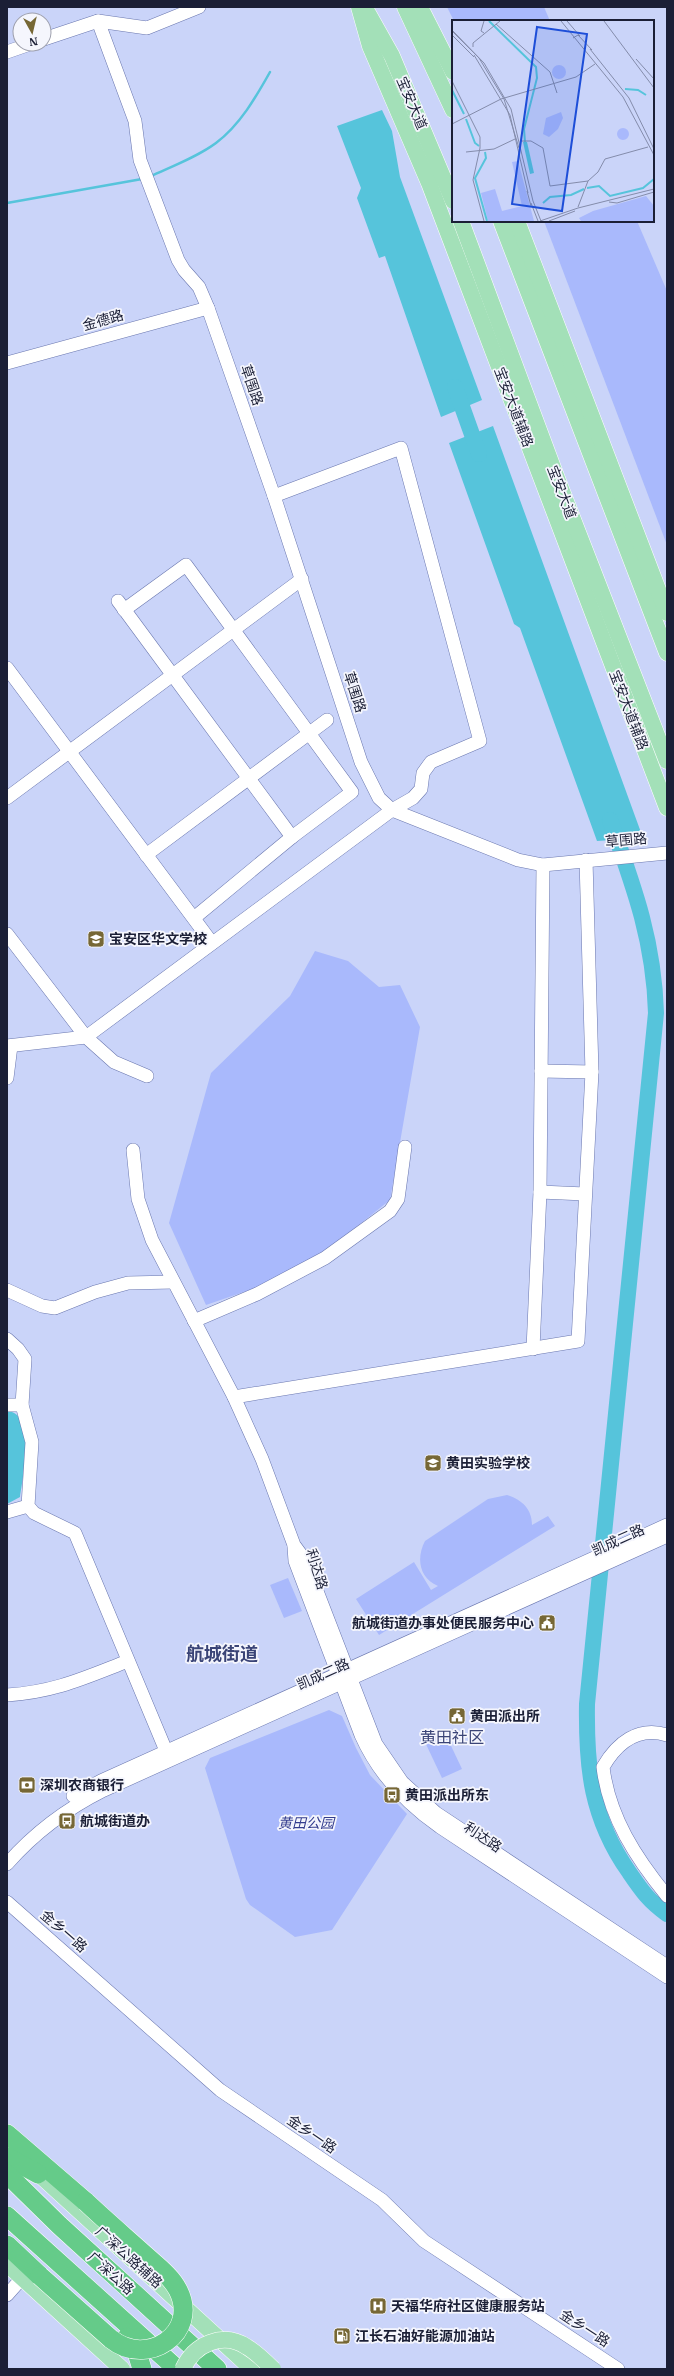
<svg xmlns="http://www.w3.org/2000/svg" width="674" height="2376" font-family="'IBM Plex Serif','Noto Sans SC',serif">
<rect width="100%" height="100%" fill="#cad4f9"/>
<g fill="#a9b9fc">
<path d="M447,7H544L550,21H454Z"/>
<path d="M544,221H637L667,291V545Z"/>
<path d="M315,951L348,961L379,987L400,985L420,1027L390,1200L330,1248L264,1285L206,1305L169,1223L211,1073L290,996Z"/>
<path d="M507,1495C522,1500 532,1509 532,1525L548,1516L555,1526L379,1635L356,1599L414,1562L431,1590L438,1586C419,1578 416,1558 425,1541L488,1499Z"/>
<path d="M288,1578L302,1611L284,1618L270,1585Z"/>
<path d="M329,1710L342,1716L356,1748L370,1775L407,1814L332,1930L295,1937L250,1905L246,1899L205,1768L210,1758Z"/>
<path d="M444,1731L462,1769L442,1778L424,1740Z"/>
</g>
<g fill="#56c4db">
<path d="M382,110L392,131L400,177L482,400L441,417L385,256L379,258L357,198L361,188L337,126Z"/>
<path d="M493,426L643,838L597,841L520,628L514,624L449,443Z"/>
<path d="M7,1411C36,1412 23,1478 20,1497L7,1504Z"/>
</g>
<g fill="none" stroke-linecap="round" stroke-linejoin="round">
<g stroke="#56c4db" stroke-width="2.5">
<path d="M151,176C173,166 197,157 216,143C240,125 256,97 270,72"/>
<path d="M7,203L142,179"/>
</g>
<g stroke="#56c4db" stroke-width="16">
<path d="M455,387L479,454"/>
<path d="M610,820C634,887 654,941 656,1013L587,1704C586,1768 591,1818 629,1872C642,1891 648,1900 667,1914"/>
</g>
<g stroke="#6a77af" stroke-width="14">
<g id="minor">
<path d="M98,21L135,121L140,160L178,260L184,270L199,287L208,308L274,496L361,762L379,798L392,810L518,860L543,865L667,853"/>
<path d="M44,39L98,21L147,28L199,7"/>
<path d="M7,52L30,44"/>
<path d="M7,363L208,308"/>
<path d="M118,601L292,837"/>
<path d="M124,610L186,565L352,792L292,837L194,918"/>
<path d="M7,668L212,943"/>
<path d="M7,798L302,579"/>
<path d="M146,855L327,720"/>
<path d="M7,934L86,1037L114,1062L147,1076"/>
<path d="M7,1046L86,1037L392,810L413,798L421,789L423,773L431,762L480,741L401,448L274,496"/>
<path d="M541,1071L592,1072"/>
<path d="M7,1078L11,1046"/>
<path d="M133,1150L138,1199L152,1240L234,1397L262,1459L294,1545L305,1560L376,1744L402,1782L436,1813L667,1966"/>
<path d="M540,1192L585,1194"/>
<path d="M7,1290L42,1306L55,1308L95,1292L128,1283L173,1282"/>
<path d="M194,1321L257,1294L325,1258L390,1211L398,1199L405,1147"/>
<path d="M7,1339L18,1349L25,1359L22,1405L32,1442L28,1506L34,1513L75,1533L169,1758"/>
<path d="M533,1349L540,1192L543,865"/>
<path d="M234,1397L578,1341L592,1072L586,860"/>
<path d="M7,1405H22"/>
<path d="M7,1512L28,1506"/>
<path d="M294,1547L295,1561L361,1735C378,1773 407,1804 440,1827L667,1977"/>
<path d="M7,1695C55,1692 84,1678 128,1661"/>
<path d="M667,1735C638,1726 617,1743 603,1767C609,1817 636,1858 667,1896"/>
<path d="M73,1796L101,1781L667,1525"/>
<path d="M7,1864C35,1832 66,1809 104,1790L667,1536"/>
<path d="M7,1902L220,2090L382,2200L424,2241L618,2369"/>
<path d="M7,2295L22,2278"/>
</g>
</g>
<g stroke="#fff" stroke-width="17">
<g id="major">
<path d="M359,7L370,46L429,183L667,808"/>
<path d="M405,7L453,110"/>
<path d="M420,7L453,72"/>
<path d="M365,8L392,56L453,201"/>
<path d="M461,221L558,481L667,761"/>
<path d="M501,221L667,653"/>
<path d="M517,221L667,613"/>
<path d="M29,2165L252,2369"/>
<path d="M7,2264L122,2369"/>
</g>
</g>
<g stroke="#fff" stroke-width="20">
<g id="highway">
<path d="M7,2134L86,2202"/>
<path d="M7,2157L38,2174"/>
<path d="M7,2174L59,2225L217,2369"/>
<path d="M7,2216L177,2369"/>
<path d="M7,2245L40,2276"/>
<path d="M127,2337L135,2346L142,2369"/>
</g>
</g>
<use href="#minor" stroke="#fff" stroke-width="13"/>
<use href="#major" stroke="#a3e0b8" stroke-width="16"/>
<use href="#highway" stroke="#65cb89" stroke-width="19"/>
<g stroke="#fff" stroke-width="17" stroke-linecap="butt">
<path id="major-bridge" d="M183,2369C194,2344 223,2331 247,2347C257,2353 265,2361 273,2369"/>
</g>
<g stroke="#fff" stroke-width="20" stroke-linecap="butt">
<path id="highway-bridge" d="M40,2276L111,2339C147,2368 200,2333 178,2290C171,2276 156,2265 145,2255C125,2237 105,2220 86,2202"/>
</g>
<use href="#major-bridge" stroke="#a3e0b8" stroke-width="16"/>
<use href="#highway-bridge" stroke="#65cb89" stroke-width="19"/>
</g>
<defs>
<g id="school-square" transform="scale(0.9)"><rect x="-9" y="-9" width="18" height="18" rx="4" fill="#766735" stroke="#f5f6fd"/><path d="M0-5L7-2L0 1L-7-2ZM-4 1L0 2.5L4 1V4Q0 6-4 4Z" fill="#fff"/></g>
<g id="civic-square" transform="scale(0.9)"><rect x="-9" y="-9" width="18" height="18" rx="4" fill="#766735" stroke="#f5f6fd"/><path d="M-.6-6.5H3V-4.5H.6V-3L4-1V1h2V6H-6V1h2V-1L-.6-3ZM-1.2 2.5V6h2.4V2.5Z" fill="#fff"/></g>
<g id="bank-square" transform="scale(0.9)"><rect x="-9" y="-9" width="18" height="18" rx="4" fill="#766735" stroke="#f5f6fd"/><path d="M-6-4H6V4H-6ZM0-2.3a2.3 2.3 0 1 0 0 4.6a2.3 2.3 0 1 0 0-4.6Z" fill="#fff"/></g>
<g id="bus-square" transform="scale(0.9)"><rect x="-9" y="-9" width="18" height="18" rx="4" fill="#766735" stroke="#f5f6fd"/><path d="M-5-6H5V4H4V6H2V4H-2V6H-4V4H-5ZM-3.5-4V0h7V-4ZM-3.5 1.2v1.5H-2V1.2ZM2 1.2v1.5H3.5V1.2Z" fill="#fff"/></g>
<g id="hospital-square" transform="scale(0.9)"><rect x="-9" y="-9" width="18" height="18" rx="4" fill="#766735" stroke="#f5f6fd"/><path d="M-5-5h3v3.5h4V-5h3V5h-3V1.5h-4V5h-3Z" fill="#fff"/></g>
<g id="fuel-square" transform="scale(0.9)"><rect x="-9" y="-9" width="18" height="18" rx="4" fill="#766735" stroke="#f5f6fd"/><path d="M-5.5-6h7V0h2V4h1.3V-2.5L3-4.5l.8-.8L6-3V5H2.5V1h-1V6h-7ZM-4.2-4.7v3.2H.2V-4.7Z" fill="#fff"/></g>
</defs>
<g fill-rule="evenodd">
<use href="#school-square" x="96" y="939"/>
<use href="#school-square" x="433" y="1463"/>
<use href="#civic-square" x="547" y="1623"/>
<use href="#civic-square" x="457" y="1716"/>
<use href="#bank-square" x="27" y="1785"/>
<use href="#bus-square" x="392" y="1795"/>
<use href="#bus-square" x="67" y="1821"/>
<use href="#hospital-square" x="378" y="2306"/>
<use href="#fuel-square" x="342" y="2336"/>
</g>
<g text-anchor="middle" stroke-width="3.5" stroke-linejoin="round" paint-order="stroke">
<g font-size="14" fill="#1b1f36" stroke="#f5f6fd">
<text transform="translate(412 103) rotate(67)" y="5">宝安大道</text>
<text transform="translate(103 320) rotate(-16)" y="5">金德路</text>
<text transform="translate(252 385) rotate(71)" y="5">草围路</text>
<text transform="translate(514 407) rotate(69)" y="5">宝安大道辅路</text>
<text transform="translate(562 492) rotate(69)" y="5">宝安大道</text>
<text transform="translate(355 692) rotate(72)" y="5">草围路</text>
<text transform="translate(629 710) rotate(69)" y="5">宝安大道辅路</text>
<text transform="translate(626 840) rotate(-5)" y="5">草围路</text>
<text transform="translate(618 1540) rotate(-24)" y="5">凯成二路</text>
<text transform="translate(317 1569) rotate(73)" y="5">利达路</text>
<text transform="translate(323 1674) rotate(-24)" y="5">凯成二路</text>
<text transform="translate(483 1837) rotate(34)" y="5">利达路</text>
<text transform="translate(64 1931) rotate(41)" y="5">金乡一路</text>
<text transform="translate(312 2134) rotate(34)" y="5">金乡一路</text>
<text transform="translate(129 2257) rotate(42)" y="5">广深公路辅路</text>
<text transform="translate(111 2273) rotate(42)" y="5">广深公路</text>
<text transform="translate(585 2328) rotate(33)" y="5">金乡一路</text>
</g>
<g font-size="14" font-weight="bold" fill="#1b1f36" stroke="#f5f6fd" text-anchor="start">
<text x="109" y="944">宝安区华文学校</text>
<text x="446" y="1468">黄田实验学校</text>
<text x="534" y="1628" text-anchor="end">航城街道办事处便民服务中心</text>
<text x="470" y="1721">黄田派出所</text>
<text x="40" y="1790">深圳农商银行</text>
<text x="405" y="1800">黄田派出所东</text>
<text x="80" y="1826">航城街道办</text>
<text x="391" y="2311">天福华府社区健康服务站</text>
<text x="355" y="2341">江长石油好能源加油站</text>
</g>
<g font-size="14" font-style="italic" fill="#333d8f" stroke="#f5f6fd">
<text x="306" y="1828">黄田公园</text>
</g>
<g font-size="16" fill="#3a4477" stroke="#f5f6fd">
<text x="452" y="1743">黄田社区</text>
</g>
<g font-size="18" font-weight="bold" fill="#3a4477" stroke="#f5f6fd">
<text x="222" y="1660">航城街道</text>
</g>
</g>
<g transform="translate(452 20)">
<rect width="202" height="202" fill="#cad4f9"/>
<path d="M100 52a7 7 0 1 1 14 0a7 7 0 1 1-14 0ZM109,92L111,98L106,109L97,117L91,114L94,98ZM165 114a6 6 0 1 1 12 0a6 6 0 1 1-12 0ZM66,141L82,201H36L29,173L43,169L50,191L70,186L60,142ZM194,176L202,186V201H129L127,198L141,191Z" fill="#a9b9fc"/>
<path d="M71,122H75L82,153L78,154Z" fill="#56c4db"/>
<path fill="none" stroke="#56c4db" stroke-width="2" d="M37,1L84,47L85,58L72,109L73,122M173,69L186,70L194,75M0,70L12,94M14,99L23,123L27,126M33,132L34,138L23,158L35,201M135,168L147,166L158,176L191,168L202,159M91,183L98,177L119,175L132,169"/>
<path fill="none" stroke="#848cab" stroke-width="1" d="M109,1L171,77L202,135M115,1L128,16M152,1L202,68M44,4L98,52L105,73M0,10L32,43L59,89L81,181L89,201M0,11L27,38L52,79L67,128M32,13L29,11L32,1M0,15L22,37M121,18L126,15L140,30M21,27V23L48,1M138,29L177,78L202,129M22,35L58,95L76,173M184,39L202,59M0,61L28,117V128L21,160L32,201M0,104L49,79L124,57L143,44M69,121H79L91,128L98,166L136,161M14,132L42,129L63,119M75,171L79,186M157,182L165,183L202,172M79,183L86,201M126,187L136,161L146,152L153,139L196,127M88,201L126,188L202,169M97,201L123,191"/>
<path fill="#1d4ed8" fill-opacity="0.15" stroke="#1d4ed8" stroke-width="2" d="M85,7L135,14L110,191L60,184Z"/>
<rect width="202" height="202" fill="none" stroke="#1b1f36" stroke-width="2"/>
</g>
<rect width="674" height="2376" fill="none" stroke="#1b1f36" stroke-width="16"/>
<g transform="translate(32 32) rotate(172)"><circle r="19" fill="#f5f6fd" stroke="#9ea0ad"/>
<path d="M0-3L7 15L0 10L-7 15Z" fill="#766735"/>
<text y="-6" font-size="11" font-weight="bold" text-anchor="middle" fill="#1b1f36">N</text>
</g>
</svg>
